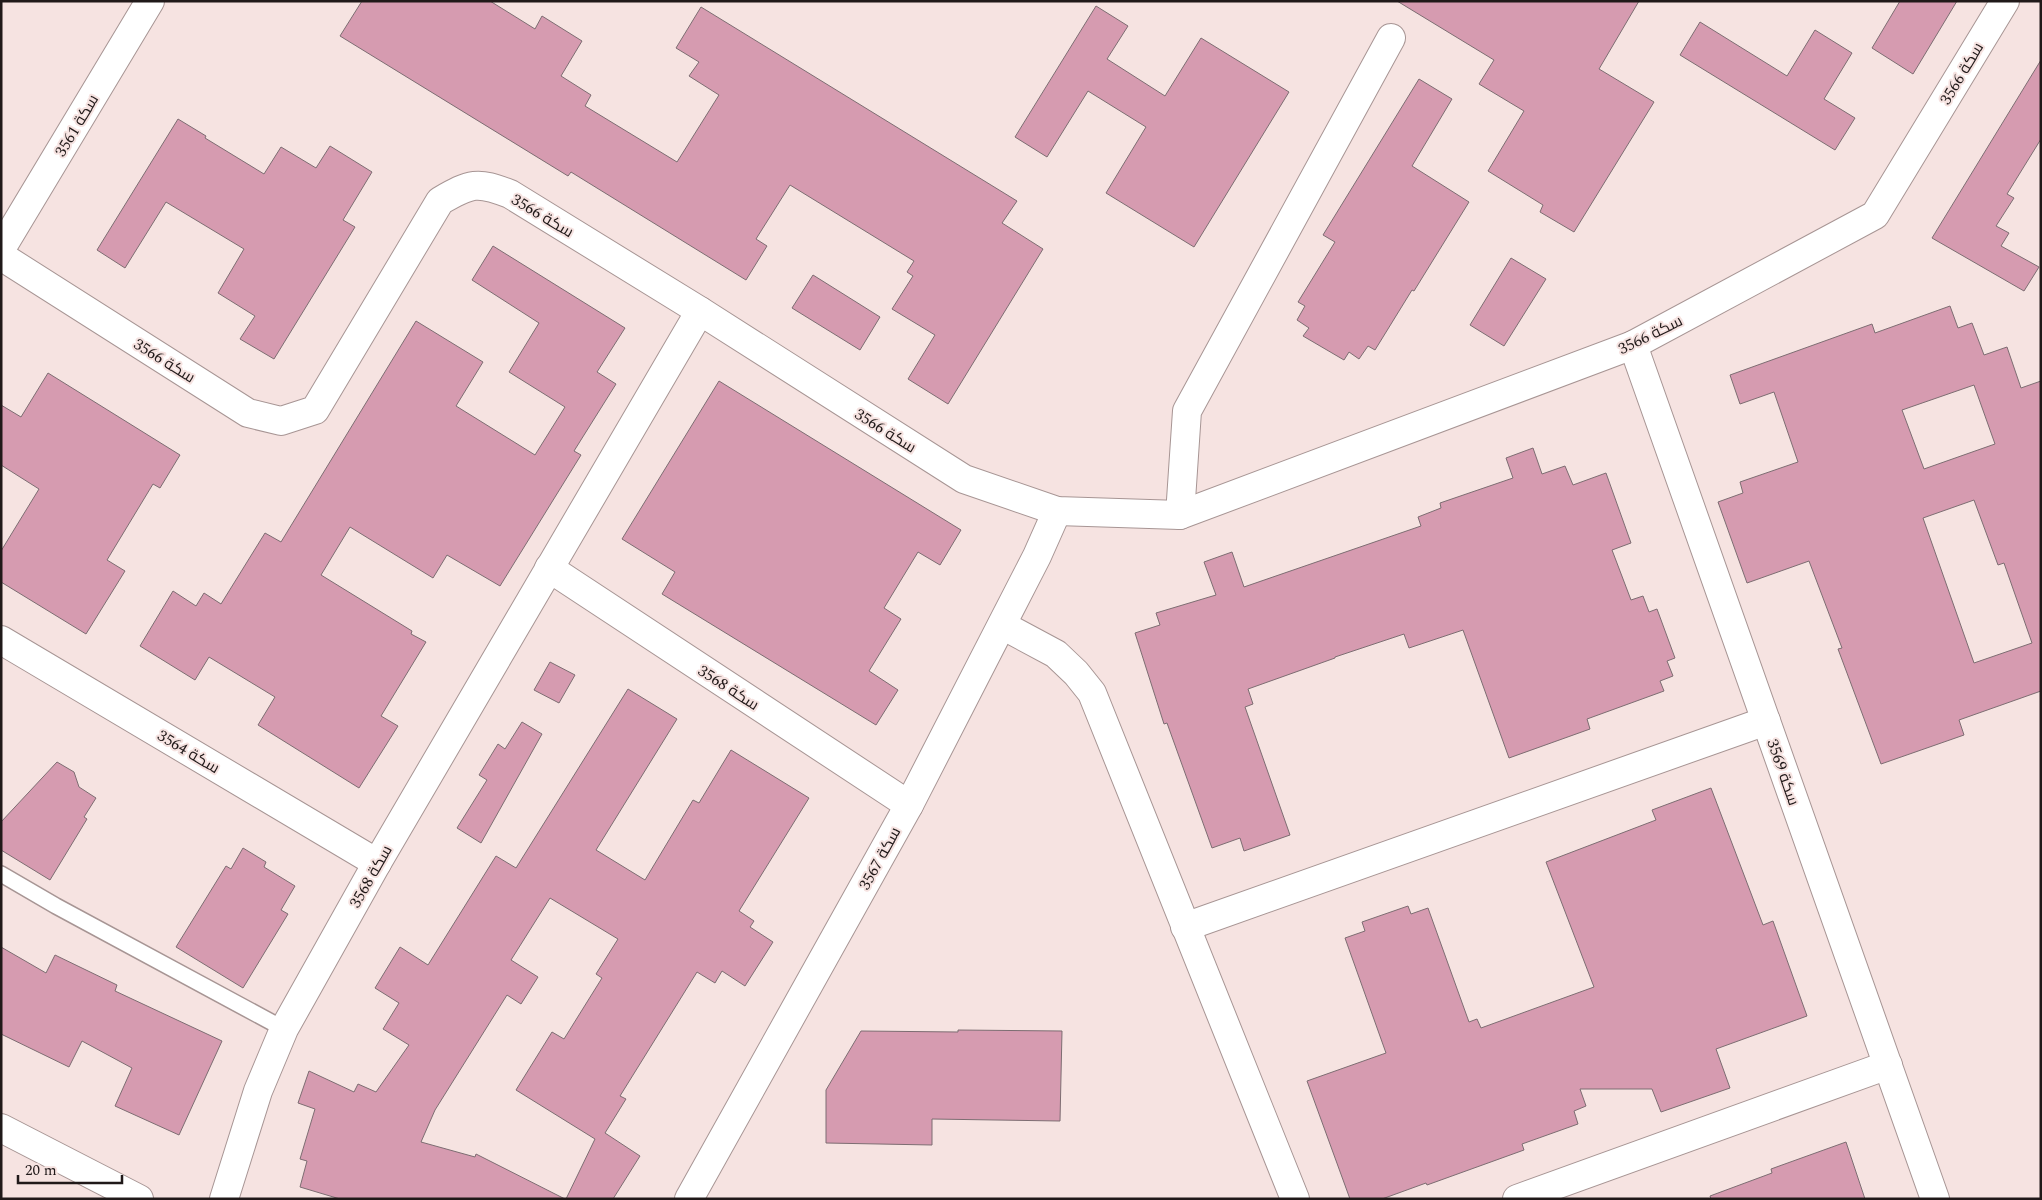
<svg xmlns="http://www.w3.org/2000/svg" width="2042" height="1200" font-family="Spectral,Cairo,serif">
<rect width="100%" height="100%" fill="#f6e3e1"/>
<g fill="#d69bb0" stroke="#7d6d72" fill-rule="evenodd">
<path d="M362,1H490L535,29L542,16L582,41L561,76L591,95L585,106L677,162L719,95L689,76L699,62L676,48L701,7L1017,201L1002,223L1043,249L948,404L908,379L935,335L892,309L913,276L907,272L914,261L790,185L756,239L767,246L746,280L571,172L568,176L340,36Z"/>
<path d="M1397,1H1639L1599,69L1654,102L1574,232L1540,212L1543,205L1488,171L1524,111L1479,84L1494,60Z"/>
<path d="M1900,1H1957L1913,74L1872,48Z"/>
<path d="M1096,6L1128,26L1107,59L1165,96L1201,38L1289,92L1194,247L1106,193L1146,127L1088,91L1047,157L1015,137Z"/>
<path d="M1700,22L1787,76L1815,30L1852,53L1824,99L1855,118L1835,150L1680,55Z"/>
<path d="M2041,60V139L2007,194L2014,198L1996,226L2009,233L2001,246L2039,267L2024,291L1932,238Z"/>
<path d="M1419,79L1452,99L1412,166L1469,202L1414,291L1412,290L1375,350L1368,346L1359,359L1349,352L1344,360L1303,336L1309,328L1297,320L1305,306L1298,302L1335,242L1323,235Z"/>
<path d="M178,119L206,136L205,138L264,174L281,147L316,168L330,146L372,172L343,220L355,227L274,359L240,339L255,316L218,293L244,249L166,202L125,268L97,250Z"/>
<path d="M493,246L625,328L597,372L616,384L574,451L581,455L500,586L447,555L433,578L350,527L321,575L412,631L411,634L426,642L381,716L398,726L359,788L258,725L275,697L209,657L195,680L140,646L173,591L196,606L204,593L221,604L265,533L281,542L416,321L483,362L456,406L535,455L565,407L509,372L539,323L472,280Z"/>
<path d="M1511,258L1546,279L1504,346L1470,325Z"/>
<path d="M813,275L880,317L860,350L792,308Z"/>
<path d="M1950,306L1958,328L1972,323L1984,355L2007,347L2021,388L2041,381V691L1959,720L1964,735L1881,764L1838,649L1842,648L1809,561L1747,583L1718,502L1743,493L1740,482L1798,462L1774,392L1740,404L1730,375L1872,324L1875,333ZM1974,385L1995,444L1924,469L1902,410ZM1974,500L1998,565L2004,563L2032,643L1974,663L1923,518Z"/>
<path d="M48,373L180,455L160,488L153,484L107,560L125,571L86,634L1,582V551L39,489L1,465V405L21,417Z"/>
<path d="M719,381L961,530L940,565L918,552L884,608L901,619L869,671L898,690L876,725L662,594L675,572L622,539Z"/>
<path d="M1533,448L1542,474L1565,466L1573,485L1606,473L1631,543L1612,550L1631,600L1643,596L1649,612L1657,609L1675,658L1667,661L1673,676L1660,681L1664,691L1587,719L1590,729L1509,758L1463,630L1409,648L1404,634L1335,657V658L1248,689L1253,704L1245,707L1290,835L1244,851L1240,838L1212,848L1167,723L1164,724L1135,633L1160,625L1156,613L1216,595L1204,562L1232,552L1244,587L1421,526L1418,517L1441,508L1440,503L1513,478L1506,458Z"/>
<path d="M550,662L575,675L559,703L534,690Z"/>
<path d="M628,689L677,719L596,850L645,880L693,800L699,803L731,750L809,798L739,911L754,921L750,927L773,942L745,986L722,971L715,983L697,972L620,1096L626,1099L605,1133L640,1156L613,1199H566L595,1139L516,1090L552,1032L564,1039L602,978L596,974L618,939L550,898L511,960L538,977L521,1004L507,995L435,1110L421,1142L475,1157L476,1154L565,1199H340L300,1187L307,1161L300,1159L315,1109L298,1103L309,1071L354,1092L358,1084L376,1092L409,1045L383,1029L399,1003L375,988L400,947L428,965L496,856L516,868Z"/>
<path d="M522,722L542,734L481,843L457,828L487,780L479,775L498,744L505,749Z"/>
<path d="M57,762L74,772L79,787L96,798L84,817L87,819L50,880L1,850V822Z"/>
<path d="M1711,788L1763,925L1773,921L1807,1016L1716,1049L1730,1088L1661,1112L1652,1089H1580L1586,1106L1574,1111L1578,1124L1522,1144L1524,1150L1427,1185L1426,1183L1382,1199H1350L1307,1081L1386,1053L1345,938L1365,931L1362,922L1408,906L1411,914L1428,908L1469,1022L1477,1019L1481,1028L1594,987L1546,862L1656,820L1652,810Z"/>
<path d="M243,848L266,862L264,867L295,886L281,910L288,914L243,988L176,947L226,866L231,869Z"/>
<path d="M1,947L46,973L55,955L117,985L115,991L222,1041L179,1135L115,1106L132,1068L82,1041L69,1067L1,1034Z"/>
<path d="M958,1030L1062,1031L1060,1121L932,1119V1145L826,1143V1090L861,1031L958,1032Z"/>
<path d="M1846,1142L1865,1199H1711L1710,1196L1772,1173L1771,1169Z"/>
</g>
<g fill="none" stroke-linecap="round" stroke-linejoin="round">
<g stroke="#a79594" stroke-width="18">
<path id="service" d="M1,874L56,906L284,1029"/>
</g>
<g stroke="#a79594" stroke-width="30">
<g id="minor">
<path d="M1,249L150,1"/>
<path d="M1,256L248,413L281,421L315,410L440,201C471,183 477,181 510,194L700,311L964,479L1057,511L1180,515L1633,345L1875,215L2005,1"/>
<path d="M1633,345L1935,1199"/>
<path d="M1180,515L1187,411L1391,38"/>
<path d="M549,568L909,805"/>
<path d="M1002,625L1056,654L1076,673L1092,693L1295,1199"/>
<path d="M1,640L377,863"/>
<path d="M1185,927L1766,721"/>
<path d="M1,1128L139,1199"/>
<path d="M224,1199L258,1091L284,1029L377,863L700,311"/>
<path d="M689,1199L909,805L1037,556L1057,511"/>
<path d="M1517,1199L1888,1065"/>
</g>
</g>
<use href="#service" stroke="#fff" stroke-width="15"/>
<use href="#minor" stroke="#fff" stroke-width="28"/>
</g>
<g text-anchor="middle" stroke-width="4" stroke-linejoin="round" paint-order="stroke">
<g font-size="16" fill="#201919" stroke="#f6e3e1">
<text transform="translate(1961 73) rotate(-59)" y="6">سكة 3566</text>
<text transform="translate(76 125) rotate(-59)" y="6">سكة 3561</text>
<text transform="translate(543 215) rotate(31)" y="6">سكة 3566</text>
<text transform="translate(1650 334) rotate(-26)" y="6">سكة 3566</text>
<text transform="translate(165 360) rotate(32)" y="6">سكة 3566</text>
<text transform="translate(886 430) rotate(32)" y="6">سكة 3566</text>
<text transform="translate(729 687) rotate(33)" y="6">سكة 3568</text>
<text transform="translate(189 751) rotate(31)" y="6">سكة 3564</text>
<text transform="translate(1784 772) rotate(71)" y="6">سكة 3569</text>
<text transform="translate(879 858) rotate(-61)" y="6">سكة 3567</text>
<text transform="translate(370 876) rotate(-60)" y="6">سكة 3568</text>
</g>
</g>
<rect width="2042" height="1200" fill="none" stroke="#201919" stroke-width="5"/>
<path d="M18 1175v8h104v-8" fill="none" stroke="#201919" stroke-width="2.5"/>
<text x="25" y="1175" font-size="15" fill="#201919" stroke="#f6e3e1" stroke-width="4" paint-order="stroke">20 m</text>
</svg>
